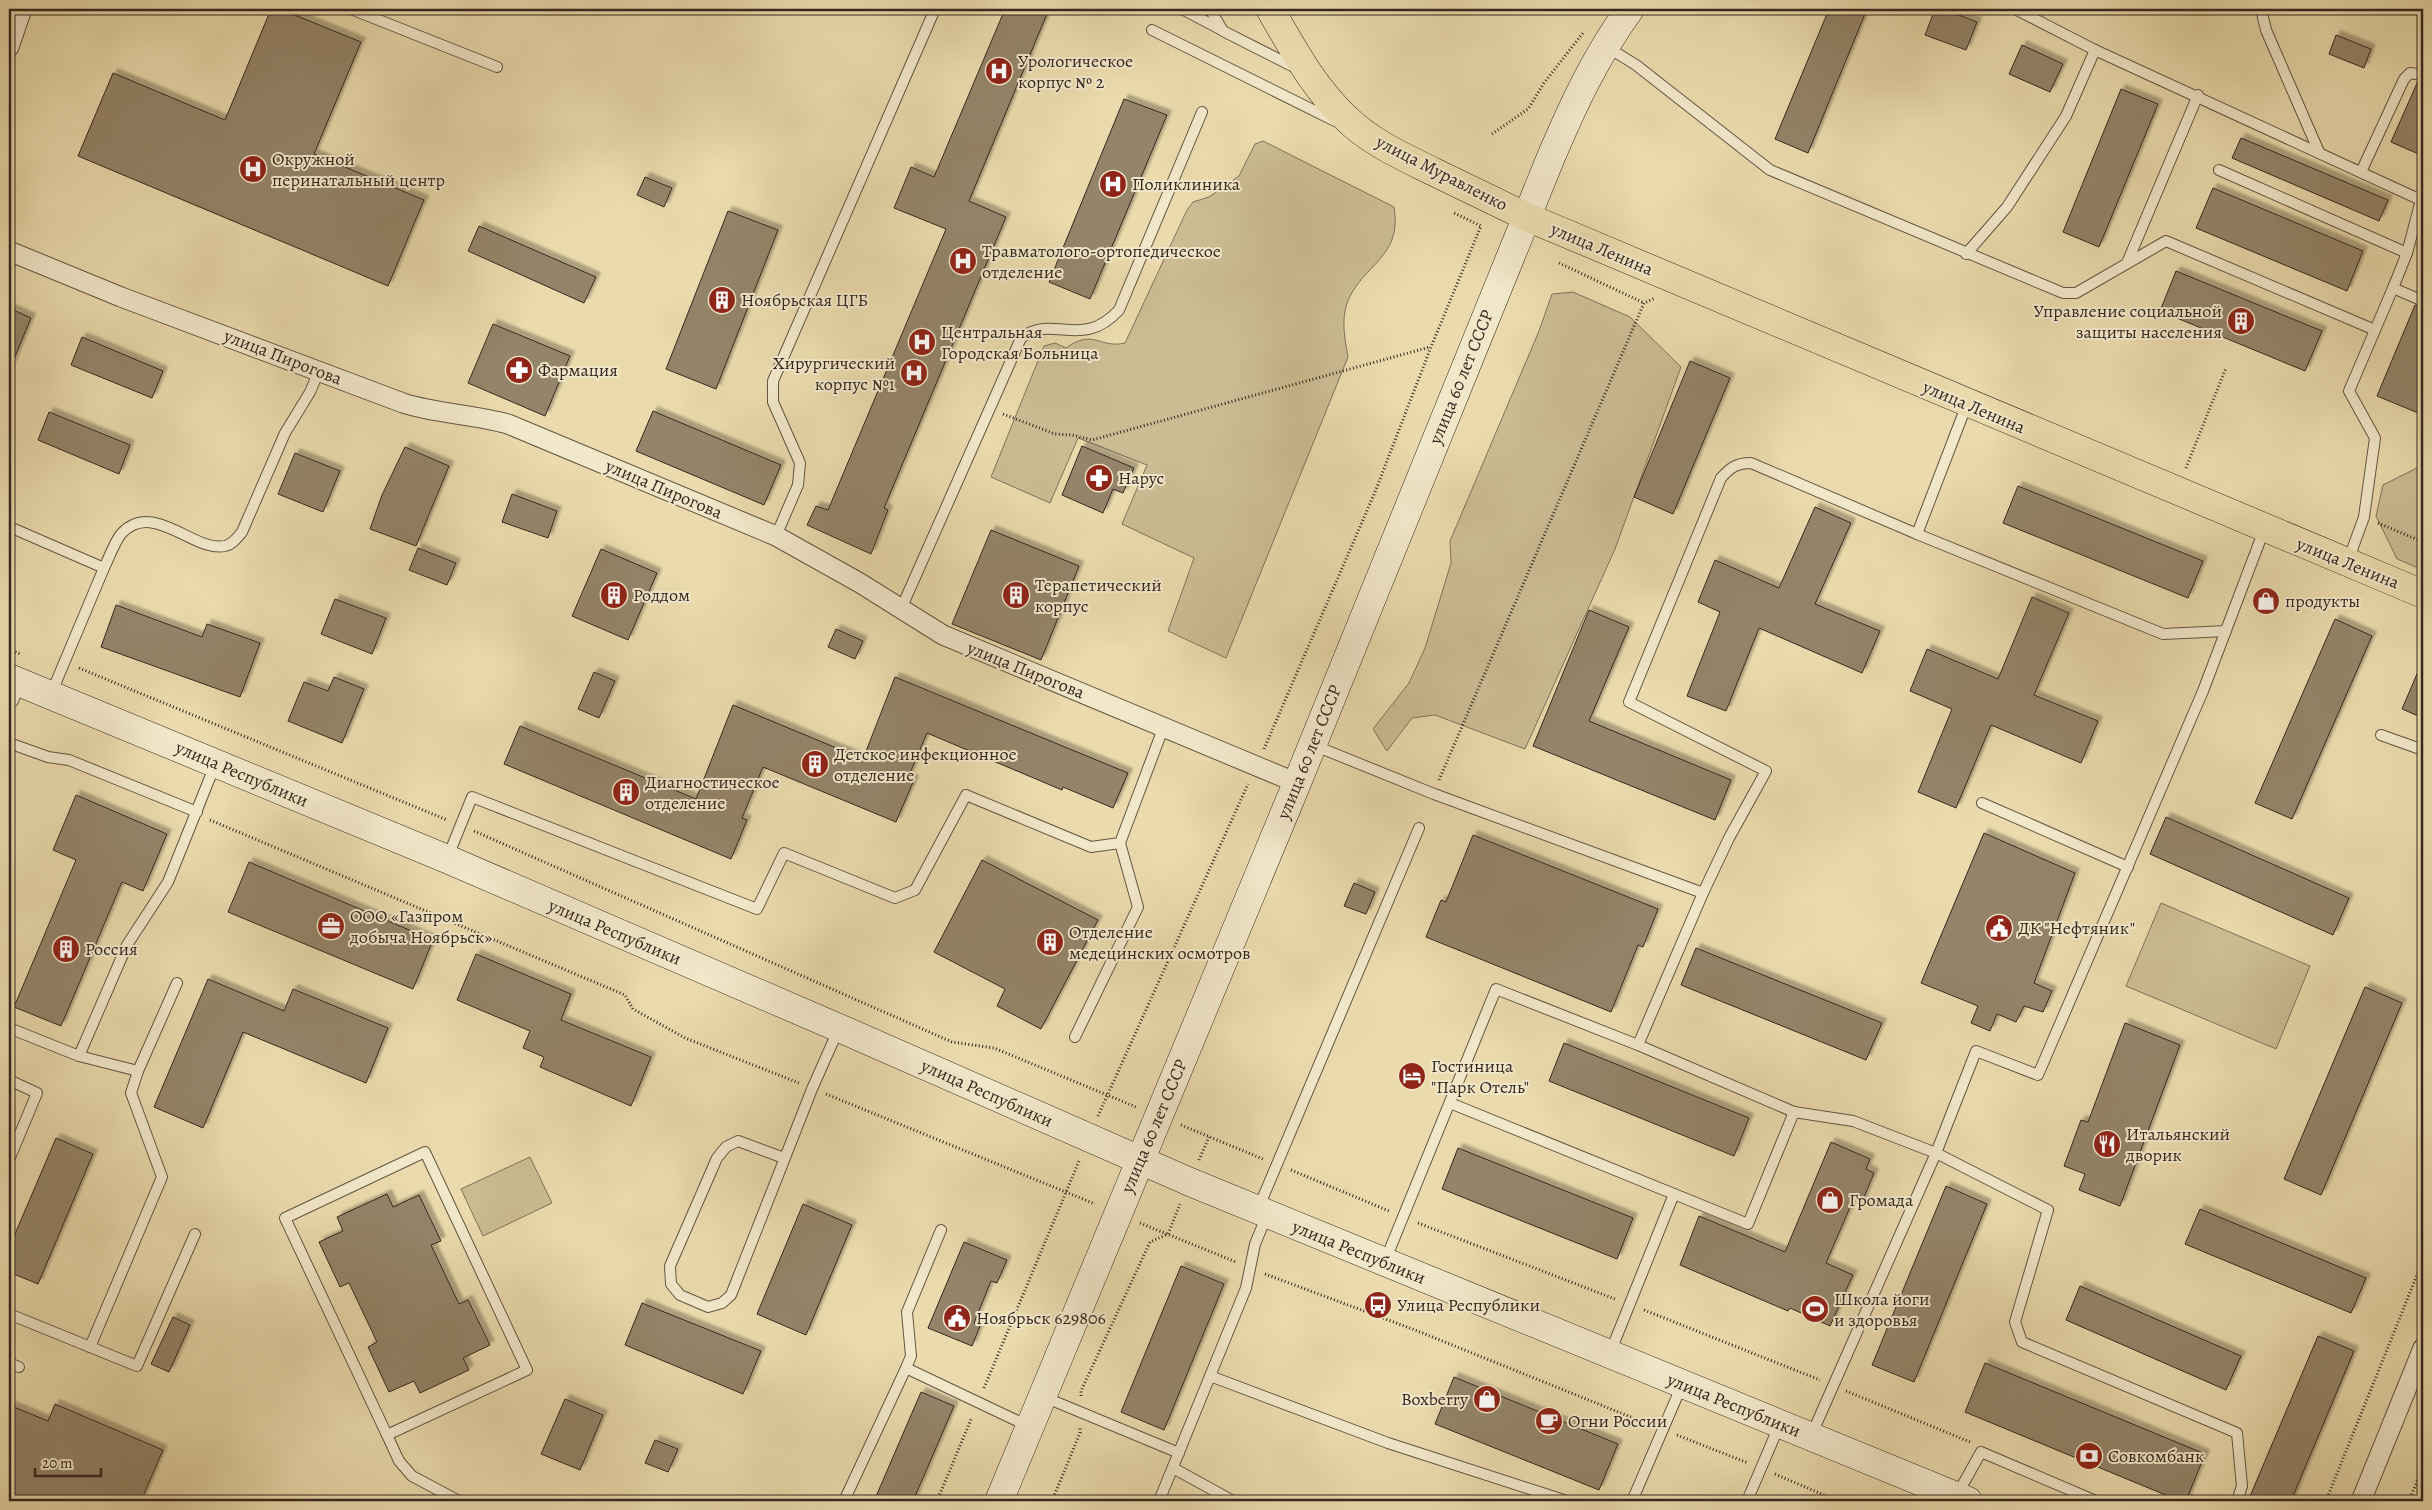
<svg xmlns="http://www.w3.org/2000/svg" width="2432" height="1510" font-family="Alegreya,serif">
<defs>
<filter id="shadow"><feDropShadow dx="4.5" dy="-4.5" stdDeviation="1" flood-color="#0004"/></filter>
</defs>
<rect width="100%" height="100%" fill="#eadaac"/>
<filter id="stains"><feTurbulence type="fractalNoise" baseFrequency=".004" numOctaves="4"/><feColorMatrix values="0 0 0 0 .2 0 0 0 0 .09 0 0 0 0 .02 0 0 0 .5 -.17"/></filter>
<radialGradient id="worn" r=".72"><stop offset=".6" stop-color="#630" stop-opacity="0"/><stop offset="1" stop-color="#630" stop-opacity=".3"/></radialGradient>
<g fill="#cbbc94" stroke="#80725a">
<path d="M1263,141L1394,207C1403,258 1362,264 1347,303C1341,321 1345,340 1348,357L1226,658L1168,631L1194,558L1122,524L1147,465L1078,438L1050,503L991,477L1044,346L1055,343L1066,348C1093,328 1100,349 1125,343L1187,210L1193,202L1209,197L1239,176L1255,144Z"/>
<path d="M1573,292L1630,317L1681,367L1615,549L1525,749L1435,715L1412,718L1387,751L1373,729L1409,683L1425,648L1451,563L1450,541L1539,331L1552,294Z"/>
<path d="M2423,465V570L2397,559L2376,516L2383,485Z"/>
<path d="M2161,903L2310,966L2276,1049L2126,986Z"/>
<path d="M530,1157L552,1203L483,1236L461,1189Z"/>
</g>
<g fill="#948469" stroke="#362720" filter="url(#shadow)">
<path d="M271,9H280L361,42L314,154L424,200L388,286L78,156L113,73L225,120Z"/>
<path d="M1005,9H1049L969,201L1006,217L884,508L888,510L871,554L807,525L816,506L828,510L946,229L894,208L911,167L934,177Z"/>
<path d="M1829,9H1867L1808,153L1775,139Z"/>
<path d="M1935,9H1943L1977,22L1966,50L1925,35Z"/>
<path d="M2336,35L2371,49L2364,68L2329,54Z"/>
<path d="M2022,45L2063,64L2050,92L2009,74Z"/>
<path d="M2418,81L2423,82V156L2391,142Z"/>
<path d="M2121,89L2158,104L2099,247L2063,232Z"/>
<path d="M1124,99L1167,115L1090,299L1049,282Z"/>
<path d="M2241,138L2388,200L2379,221L2232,158Z"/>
<path d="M645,177L672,188L664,207L637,195Z"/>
<path d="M2213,188L2363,251L2347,291L2196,228Z"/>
<path d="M728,211L778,230L716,389L666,369Z"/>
<path d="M479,226L596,277L584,303L468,251Z"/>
<path d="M2176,271L2322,331L2305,371L2160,311Z"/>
<path d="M2415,305L2423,308V415L2377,396Z"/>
<path d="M9,308L31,318L9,371Z"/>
<path d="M493,324L570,356L545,416L468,383Z"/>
<path d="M82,337L163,371L152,398L71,365Z"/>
<path d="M1690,361L1730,378L1673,514L1634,497Z"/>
<path d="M653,411L781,465L764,505L636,451Z"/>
<path d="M49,412L130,445L119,474L38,440Z"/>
<path d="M1082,446L1134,468L1123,493L1113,489L1103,513L1062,495Z"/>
<path d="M405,447L449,466L416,546L370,529L382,495Z"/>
<path d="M295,453L340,471L323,512L278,494Z"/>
<path d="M2018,486L2203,561L2188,598L2003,523Z"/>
<path d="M512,494L557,511L548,538L502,522Z"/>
<path d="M1815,507L1851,523L1815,604L1880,631L1862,673L1759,628L1726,711L1687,696L1720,612L1698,602L1715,560L1779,588Z"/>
<path d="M991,530L1079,566L1041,660L952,624Z"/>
<path d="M418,548L456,563L447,585L409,570Z"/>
<path d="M601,549L657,573L628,640L572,616Z"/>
<path d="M2032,597L2069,613L2034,695L2098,721L2081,763L1991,725L1956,808L1918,792L1952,709L1910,691L1927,649L1998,679Z"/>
<path d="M335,599L386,618L372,654L321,634Z"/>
<path d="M116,605L202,637L207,624L260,643L240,697L101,647Z"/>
<path d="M1589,610L1629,627L1589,721L1731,780L1715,820L1533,746Z"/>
<path d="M2335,619L2372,636L2292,819L2255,803Z"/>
<path d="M836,629L863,641L855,659L828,647Z"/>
<path d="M2423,660V718L2402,709Z"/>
<path d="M594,672L615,681L599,718L578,709Z"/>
<path d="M334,677L364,689L342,743L288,721L304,682L328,691Z"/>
<path d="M895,677L1128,773L1113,808L1063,787L1062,790L927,733L908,778L914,780L896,822L763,767L742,818L747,820L731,859L504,764L520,726L696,799L733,705L863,759Z"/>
<path d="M76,795L167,834L143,891L122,882L61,1026L14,1007L76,860L53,850Z"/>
<path d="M2166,817L2349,898L2333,935L2150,854Z"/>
<path d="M1984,833L2075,873L2034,983L2052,991L2043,1012L2024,1006L2016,1022L1997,1014L1990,1031L1971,1023L1978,1006L1921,983Z"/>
<path d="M1473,835L1658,909L1643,947L1638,945L1611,1012L1426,937L1441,900L1446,902Z"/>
<path d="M982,860L1098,920L1041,1029L997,1006L1005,989L934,952Z"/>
<path d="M249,862L433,940L413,989L228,912Z"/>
<path d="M1354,883L1375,892L1366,914L1344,906Z"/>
<path d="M1696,948L1882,1023L1866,1060L1681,985Z"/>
<path d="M476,954L571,994L561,1020L651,1057L631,1106L540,1067L544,1057L523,1048L530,1031L457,1000Z"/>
<path d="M208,979L284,1011L293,989L388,1028L366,1083L243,1032L203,1128L154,1107Z"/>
<path d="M2365,987L2402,1003L2321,1195L2284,1179Z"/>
<path d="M2125,1023L2180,1045L2120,1206L2079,1190L2085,1174L2064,1166L2081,1120L2088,1122Z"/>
<path d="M1564,1043L1749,1118L1734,1156L1549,1081Z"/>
<path d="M56,1138L93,1154L38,1284L9,1272V1248Z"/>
<path d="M1831,1142L1870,1159L1866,1169L1874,1173L1862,1202L1854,1198L1826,1263L1853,1275L1830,1326L1790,1308L1788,1311L1680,1265L1699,1216L1785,1252Z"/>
<path d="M1458,1148L1633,1218L1617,1259L1442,1189Z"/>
<path d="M1946,1186L1987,1204L1914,1382L1872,1365Z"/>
<path d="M387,1194L393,1207L419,1195L441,1241L431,1245L459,1304L468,1300L490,1345L463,1358L469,1370L420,1393L414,1381L389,1392L368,1347L377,1342L349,1283L340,1287L319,1242L343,1231L337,1217Z"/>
<path d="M803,1204L852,1225L806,1335L757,1314Z"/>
<path d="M2200,1209L2366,1278L2351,1313L2185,1244Z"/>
<path d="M964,1242L1007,1260L997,1283L991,1281L974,1323L980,1326L972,1346L928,1328Z"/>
<path d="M1181,1266L1224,1284L1164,1430L1121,1412Z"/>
<path d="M2080,1286L2241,1356L2226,1390L2066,1320Z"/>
<path d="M642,1303L761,1351L743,1394L625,1345Z"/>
<path d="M173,1317L190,1325L169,1372L151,1364Z"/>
<path d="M2318,1336L2354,1351L2291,1501H2248Z"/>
<path d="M1985,1363L2205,1454L2186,1501H2180L1965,1412Z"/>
<path d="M1454,1377L1618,1444L1599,1490L1435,1424Z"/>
<path d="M921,1392L954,1406L913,1501H874Z"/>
<path d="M565,1399L603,1415L580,1470L541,1454Z"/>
<path d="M55,1404L163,1450L141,1501H9V1405L48,1421Z"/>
<path d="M655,1440L678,1449L668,1472L645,1463Z"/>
</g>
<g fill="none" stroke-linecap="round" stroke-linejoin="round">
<g stroke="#635443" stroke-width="12">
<g id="lane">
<path d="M351,9L497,67"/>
<path d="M1182,9L1222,30"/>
<path d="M1210,9L1223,31L1296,68"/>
<path d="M2015,9L2095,50L2423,201"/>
<path d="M2261,9L2266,30L2319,152"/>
<path d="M1152,30L1335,121"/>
<path d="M1607,47L1636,65L1770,170L2063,293H2076L2166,241L2375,330"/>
<path d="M2219,170L2407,253"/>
<path d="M2361,172L2404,79L2410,73L2423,75"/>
<path d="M1966,254L2007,207L2066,116L2095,50"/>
<path d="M2127,263L2198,95"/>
<path d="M2393,288L2407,253L2421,200"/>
<path d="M12,528L104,568L51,694"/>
<path d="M1917,534L2163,634L2226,631"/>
<path d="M776,536L798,485L800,463L773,402V381L935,9"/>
<path d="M2348,561L2364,517L2375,438L2349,391L2393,288L2423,301"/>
<path d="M104,568C109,558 114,543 121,534C153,499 194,553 225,546C233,544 237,538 242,532L285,433L310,392L319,371"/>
<path d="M901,609L1021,338C1053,313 1081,351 1119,310L1202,112"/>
<path d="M2381,735L2423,750"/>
<path d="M9,743L48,757L69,760L197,812"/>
<path d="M1313,745L1434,794L1703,893L1638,1045"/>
<path d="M1982,803L2128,867"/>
<path d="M447,859L472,797L757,909L784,853L895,898L915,890L966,795L1091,847L1120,843L1164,726"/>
<path d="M1703,893L1729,838L1766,771L1629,702L1721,478C1730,468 1736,463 1751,463L1917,534L1967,404"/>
<path d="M9,1028L79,1056L138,1071L177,983"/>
<path d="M1075,1037L1138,907L1120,843"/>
<path d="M79,1056L127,945L168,882L215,765"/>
<path d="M9,1080L37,1093L9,1160"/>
<path d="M1450,1103L1674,1194"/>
<path d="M425,1152L527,1370L387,1435L285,1218Z"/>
<path d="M784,1158L738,1141L726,1147L717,1158L670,1266L671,1284L680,1295L708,1307L722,1303L731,1295L812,1089L839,1028"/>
<path d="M1258,1209L1419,828"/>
<path d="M941,1230L907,1312L911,1356L906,1368L1028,1426"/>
<path d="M1385,1261L1496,989L1638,1045L1794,1112"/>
<path d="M9,1314L137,1366L195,1234"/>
<path d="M90,1347L162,1177L131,1093L138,1071"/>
<path d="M1610,1353L1674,1194L1748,1224L1794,1112L1853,1121L1936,1153L2048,1210L2015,1322L2022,1342L2237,1433L2242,1486L2237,1501"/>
<path d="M9,1363L19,1367"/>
<path d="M1210,1376L1388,1443L1567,1501"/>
<path d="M1044,1397L1179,1453"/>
<path d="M387,1435L399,1461L412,1476L459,1501"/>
<path d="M1811,1436L1936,1153L1976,1051L2038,1075L2203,691L2264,530"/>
<path d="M1173,1468L1233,1501"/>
<path d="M1957,1495L1981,1452L2096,1501"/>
<path d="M844,1501L906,1368"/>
<path d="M1159,1501L1246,1288L1255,1244L1267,1215"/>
<path d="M1632,1501L1682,1385"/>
<path d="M1747,1501L1779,1426"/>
</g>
</g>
<g stroke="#635443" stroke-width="21">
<g id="street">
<path d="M9,47L22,9"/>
<path d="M9,251L121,297L403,403C437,414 473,414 508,424L776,536L860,583L943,635L1297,783"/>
<path d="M9,699L16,681"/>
<path d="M2361,1501L2423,1348"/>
</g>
</g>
<g stroke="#362720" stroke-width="29">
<g id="secondary">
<path d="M9,678L447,859L839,1028L1190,1182L1968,1501"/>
<path d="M999,1501L1297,783L1551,157C1574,103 1596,56 1630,9"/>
</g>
</g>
<g stroke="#362720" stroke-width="29">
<path id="primary" d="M1270,9C1292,47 1313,87 1346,118C1370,142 1404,157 1434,172C1465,187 1496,202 1527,217L2423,594"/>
</g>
<g stroke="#362720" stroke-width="3" stroke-dasharray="1 2.5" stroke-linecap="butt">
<path d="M1492,134L1528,109L1544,83L1583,33"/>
<path d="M1559,263L1644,303"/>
<path d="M1003,414L1055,434L1072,435L1092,440L1430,347"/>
<path d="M2186,468L2226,368"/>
<path d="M2378,523L2423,542"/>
<path d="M9,649L20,654"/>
<path d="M79,668L447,820"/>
<path d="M1264,749L1375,492L1431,347L1481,226L1454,213"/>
<path d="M1439,780L1644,303L1655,298"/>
<path d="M210,820L625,995L633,1009L685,1038L799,1083"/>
<path d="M474,831L952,1042L994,1048L1136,1107"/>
<path d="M826,1094L1095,1204"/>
<path d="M1098,1116L1248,784"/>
<path d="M1181,1125L1263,1159"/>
<path d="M1199,1160L1209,1137"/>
<path d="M1291,1170L1389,1211"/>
<path d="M1140,1223L1236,1262"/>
<path d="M1418,1223L1615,1299"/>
<path d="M1265,1274L1415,1330L1648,1424"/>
<path d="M1644,1310L1820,1380"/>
<path d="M984,1388L1079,1161"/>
<path d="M1846,1391L1970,1442"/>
<path d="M1081,1396V1391L1150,1242L1168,1234L1180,1204"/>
<path d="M1677,1435L1748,1463"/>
<path d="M1775,1474L1838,1501"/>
<path d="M937,1501L972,1417"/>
<path d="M1052,1501L1080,1433V1428"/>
<path d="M2326,1501L2423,1260"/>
<path d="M2409,1501L2423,1467"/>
</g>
<use href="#lane" stroke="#f1e7c9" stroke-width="10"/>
<use href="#street" stroke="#f1e7c9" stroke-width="19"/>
<use href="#secondary" stroke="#f1e7c9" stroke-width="28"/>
<use href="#primary" stroke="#eadaac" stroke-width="28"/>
</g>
<defs>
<g id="hospital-disc" transform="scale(1.4375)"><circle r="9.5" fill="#8f2418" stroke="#f1e7c9"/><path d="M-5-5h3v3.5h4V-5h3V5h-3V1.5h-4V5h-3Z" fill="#fff"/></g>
<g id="building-disc" transform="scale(1.4375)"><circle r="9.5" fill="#8f2418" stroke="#f1e7c9"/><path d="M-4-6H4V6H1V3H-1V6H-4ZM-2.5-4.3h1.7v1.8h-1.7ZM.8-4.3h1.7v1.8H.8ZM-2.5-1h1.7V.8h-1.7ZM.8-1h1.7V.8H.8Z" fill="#fff"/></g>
<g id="pharmacy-disc" transform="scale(1.4375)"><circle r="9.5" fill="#8f2418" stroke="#f1e7c9"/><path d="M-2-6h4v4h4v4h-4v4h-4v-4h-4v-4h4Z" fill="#fff"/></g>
<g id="shop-disc" transform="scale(1.4375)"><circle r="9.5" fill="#8f2418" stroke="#f1e7c9"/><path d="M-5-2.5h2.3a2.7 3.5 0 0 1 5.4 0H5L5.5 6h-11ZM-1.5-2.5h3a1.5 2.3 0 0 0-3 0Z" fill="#fff"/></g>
<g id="office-disc" transform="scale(1.4375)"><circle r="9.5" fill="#8f2418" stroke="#f1e7c9"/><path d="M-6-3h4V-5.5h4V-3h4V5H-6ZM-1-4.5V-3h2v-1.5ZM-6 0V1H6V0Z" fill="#fff"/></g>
<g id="civic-disc" transform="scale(1.4375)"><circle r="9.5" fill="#8f2418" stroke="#f1e7c9"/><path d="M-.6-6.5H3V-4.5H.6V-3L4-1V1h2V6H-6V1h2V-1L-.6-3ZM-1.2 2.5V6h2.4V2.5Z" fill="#fff"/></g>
<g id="hotel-disc" transform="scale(1.4375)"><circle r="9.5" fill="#8f2418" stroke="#f1e7c9"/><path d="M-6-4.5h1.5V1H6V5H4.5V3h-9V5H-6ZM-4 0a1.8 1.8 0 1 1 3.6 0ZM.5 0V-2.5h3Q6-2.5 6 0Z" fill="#fff"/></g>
<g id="restaurant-disc" transform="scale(1.4375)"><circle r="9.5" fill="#8f2418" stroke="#f1e7c9"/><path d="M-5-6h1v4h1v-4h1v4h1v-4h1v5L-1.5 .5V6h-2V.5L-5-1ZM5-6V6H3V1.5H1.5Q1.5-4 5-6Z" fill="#fff"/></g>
<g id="bus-disc" transform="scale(1.4375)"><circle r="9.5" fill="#8f2418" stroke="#f1e7c9"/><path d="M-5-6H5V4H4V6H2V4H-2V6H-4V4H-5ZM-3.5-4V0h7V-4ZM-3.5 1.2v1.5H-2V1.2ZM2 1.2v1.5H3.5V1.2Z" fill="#fff"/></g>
<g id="stadium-disc" transform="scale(1.4375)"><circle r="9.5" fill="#8f2418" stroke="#f1e7c9"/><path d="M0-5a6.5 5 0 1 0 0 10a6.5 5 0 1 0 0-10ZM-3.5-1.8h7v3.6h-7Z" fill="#fff"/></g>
<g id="cafe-disc" transform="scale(1.4375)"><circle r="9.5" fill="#8f2418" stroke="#f1e7c9"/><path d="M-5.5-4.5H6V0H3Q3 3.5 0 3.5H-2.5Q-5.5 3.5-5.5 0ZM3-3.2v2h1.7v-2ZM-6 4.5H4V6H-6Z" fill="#fff"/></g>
<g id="bank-disc" transform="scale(1.4375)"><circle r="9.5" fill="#8f2418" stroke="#f1e7c9"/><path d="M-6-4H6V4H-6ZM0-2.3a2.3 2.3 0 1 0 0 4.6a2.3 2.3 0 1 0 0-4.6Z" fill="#fff"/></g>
</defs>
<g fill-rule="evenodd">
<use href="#hospital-disc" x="999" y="71"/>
<use href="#hospital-disc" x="253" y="169"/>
<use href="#hospital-disc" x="1113" y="184"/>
<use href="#hospital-disc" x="963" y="261"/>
<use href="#building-disc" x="722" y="300"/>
<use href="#building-disc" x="2241" y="321"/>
<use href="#hospital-disc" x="922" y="342"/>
<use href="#pharmacy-disc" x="519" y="370"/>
<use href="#hospital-disc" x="914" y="373"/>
<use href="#pharmacy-disc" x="1099" y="478"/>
<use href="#building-disc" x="614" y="595"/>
<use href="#building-disc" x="1016" y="595"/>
<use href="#shop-disc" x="2266" y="601"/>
<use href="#building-disc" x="815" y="764"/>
<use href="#building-disc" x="626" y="792"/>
<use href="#office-disc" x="331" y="926"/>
<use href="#civic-disc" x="1999" y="928"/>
<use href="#building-disc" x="1050" y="942"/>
<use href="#building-disc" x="66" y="949"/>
<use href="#hotel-disc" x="1412" y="1076"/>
<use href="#restaurant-disc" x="2107" y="1144"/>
<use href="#shop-disc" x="1830" y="1200"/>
<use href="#bus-disc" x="1378" y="1305"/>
<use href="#stadium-disc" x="1815" y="1309"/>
<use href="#civic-disc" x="957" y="1318"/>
<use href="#shop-disc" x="1487" y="1399"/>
<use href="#cafe-disc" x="1549" y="1421"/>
<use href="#bank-disc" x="2089" y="1456"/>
</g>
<g text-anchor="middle" stroke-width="4" stroke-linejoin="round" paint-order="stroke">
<g font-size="18" fill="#362720" stroke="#f1e7c9" text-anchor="start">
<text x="1018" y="67">Урологическое<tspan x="1018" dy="21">корпус № 2</tspan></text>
<text x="272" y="165">Окружной<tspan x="272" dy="21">перинатальный центр</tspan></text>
<text x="1132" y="190">Поликлиника</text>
<text x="982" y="257">Травматолого-ортопедическое<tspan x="982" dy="21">отделение</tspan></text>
<text x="741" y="306">Ноябрьская ЦГБ</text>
<text x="2222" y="317" text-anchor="end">Управление социальной<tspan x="2222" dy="21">защиты населения</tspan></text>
<text x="941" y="338">Центральная<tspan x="941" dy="21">Городская Больница</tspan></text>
<text x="895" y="369" text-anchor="end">Хирургический<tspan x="895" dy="21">корпус №1</tspan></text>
<text x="538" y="376">Фармация</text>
<text x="1118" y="484">Нарус</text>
<text x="1035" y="591">Терапетический<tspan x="1035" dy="21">корпус</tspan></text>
<text x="633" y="601">Роддом</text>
<text x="2285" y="607">продукты</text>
<text x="834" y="760">Детское инфекционное<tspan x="834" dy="21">отделение</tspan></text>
<text x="645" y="788">Диагностическое<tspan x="645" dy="21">отделение</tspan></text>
<text x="350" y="922">ООО «Газпром<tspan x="350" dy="21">добыча Ноябрьск»</tspan></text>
<text x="2018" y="934">ДК "Нефтяник"</text>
<text x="1069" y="938">Отделение<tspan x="1069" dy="21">медецинских осмотров</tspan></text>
<text x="85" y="955">Россия</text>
<text x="1431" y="1072">Гостиница<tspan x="1431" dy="21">"Парк Отель"</tspan></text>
<text x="2126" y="1140">Итальянский<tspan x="2126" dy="21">дворик</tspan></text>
<text x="1849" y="1206">Громада</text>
<text x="1834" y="1305">Школа йоги<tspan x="1834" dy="21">и здоровья</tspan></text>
<text x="1397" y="1311">Улица Республики</text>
<text x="976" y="1324">Ноябрьск 629806</text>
<text x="1468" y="1405" text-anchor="end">Boxberry</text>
<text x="1568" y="1427">Огни России</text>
<text x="2108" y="1462">Совкомбанк</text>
</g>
<g font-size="18" fill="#362720" stroke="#f1e7c9">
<text transform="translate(1442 173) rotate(27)" y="6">улица Муравленко</text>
<text transform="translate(1602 249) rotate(23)" y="6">улица Ленина</text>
<text transform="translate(283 357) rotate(21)" y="6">улица Пирогова</text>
<text transform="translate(1461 377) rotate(-68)" y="6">улица 60 лет СССР</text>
<text transform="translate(1974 407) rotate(23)" y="6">улица Ленина</text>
<text transform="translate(664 489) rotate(23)" y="6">улица Пирогова</text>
<text transform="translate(2348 563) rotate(22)" y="6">улица Ленина</text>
<text transform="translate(1026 670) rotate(22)" y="6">улица Пирогова</text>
<text transform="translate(1309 752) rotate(-68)" y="6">улица 60 лет СССР</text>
<text transform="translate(242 774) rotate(23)" y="6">улица Республики</text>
<text transform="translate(615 932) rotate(23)" y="6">улица Республики</text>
<text transform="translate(987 1093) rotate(24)" y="6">улица Республики</text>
<text transform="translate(1154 1126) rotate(-67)" y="6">улица 60 лет СССР</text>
<text transform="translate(1359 1252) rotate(22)" y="6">улица Республики</text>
<text transform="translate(1734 1405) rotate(22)" y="6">улица Республики</text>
</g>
</g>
<rect width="2432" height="1510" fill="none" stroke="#eadaac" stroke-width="30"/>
<rect x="10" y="10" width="2412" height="1490" fill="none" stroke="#362720" stroke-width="2.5"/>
<rect x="15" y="15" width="2402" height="1480" fill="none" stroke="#362720"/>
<path d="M35 1468v8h66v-8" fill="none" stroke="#362720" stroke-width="2.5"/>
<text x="42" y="1468" font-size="15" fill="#362720" stroke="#f1e7c9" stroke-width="4" paint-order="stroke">20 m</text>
<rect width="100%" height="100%" filter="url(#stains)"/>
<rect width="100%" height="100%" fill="url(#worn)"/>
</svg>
